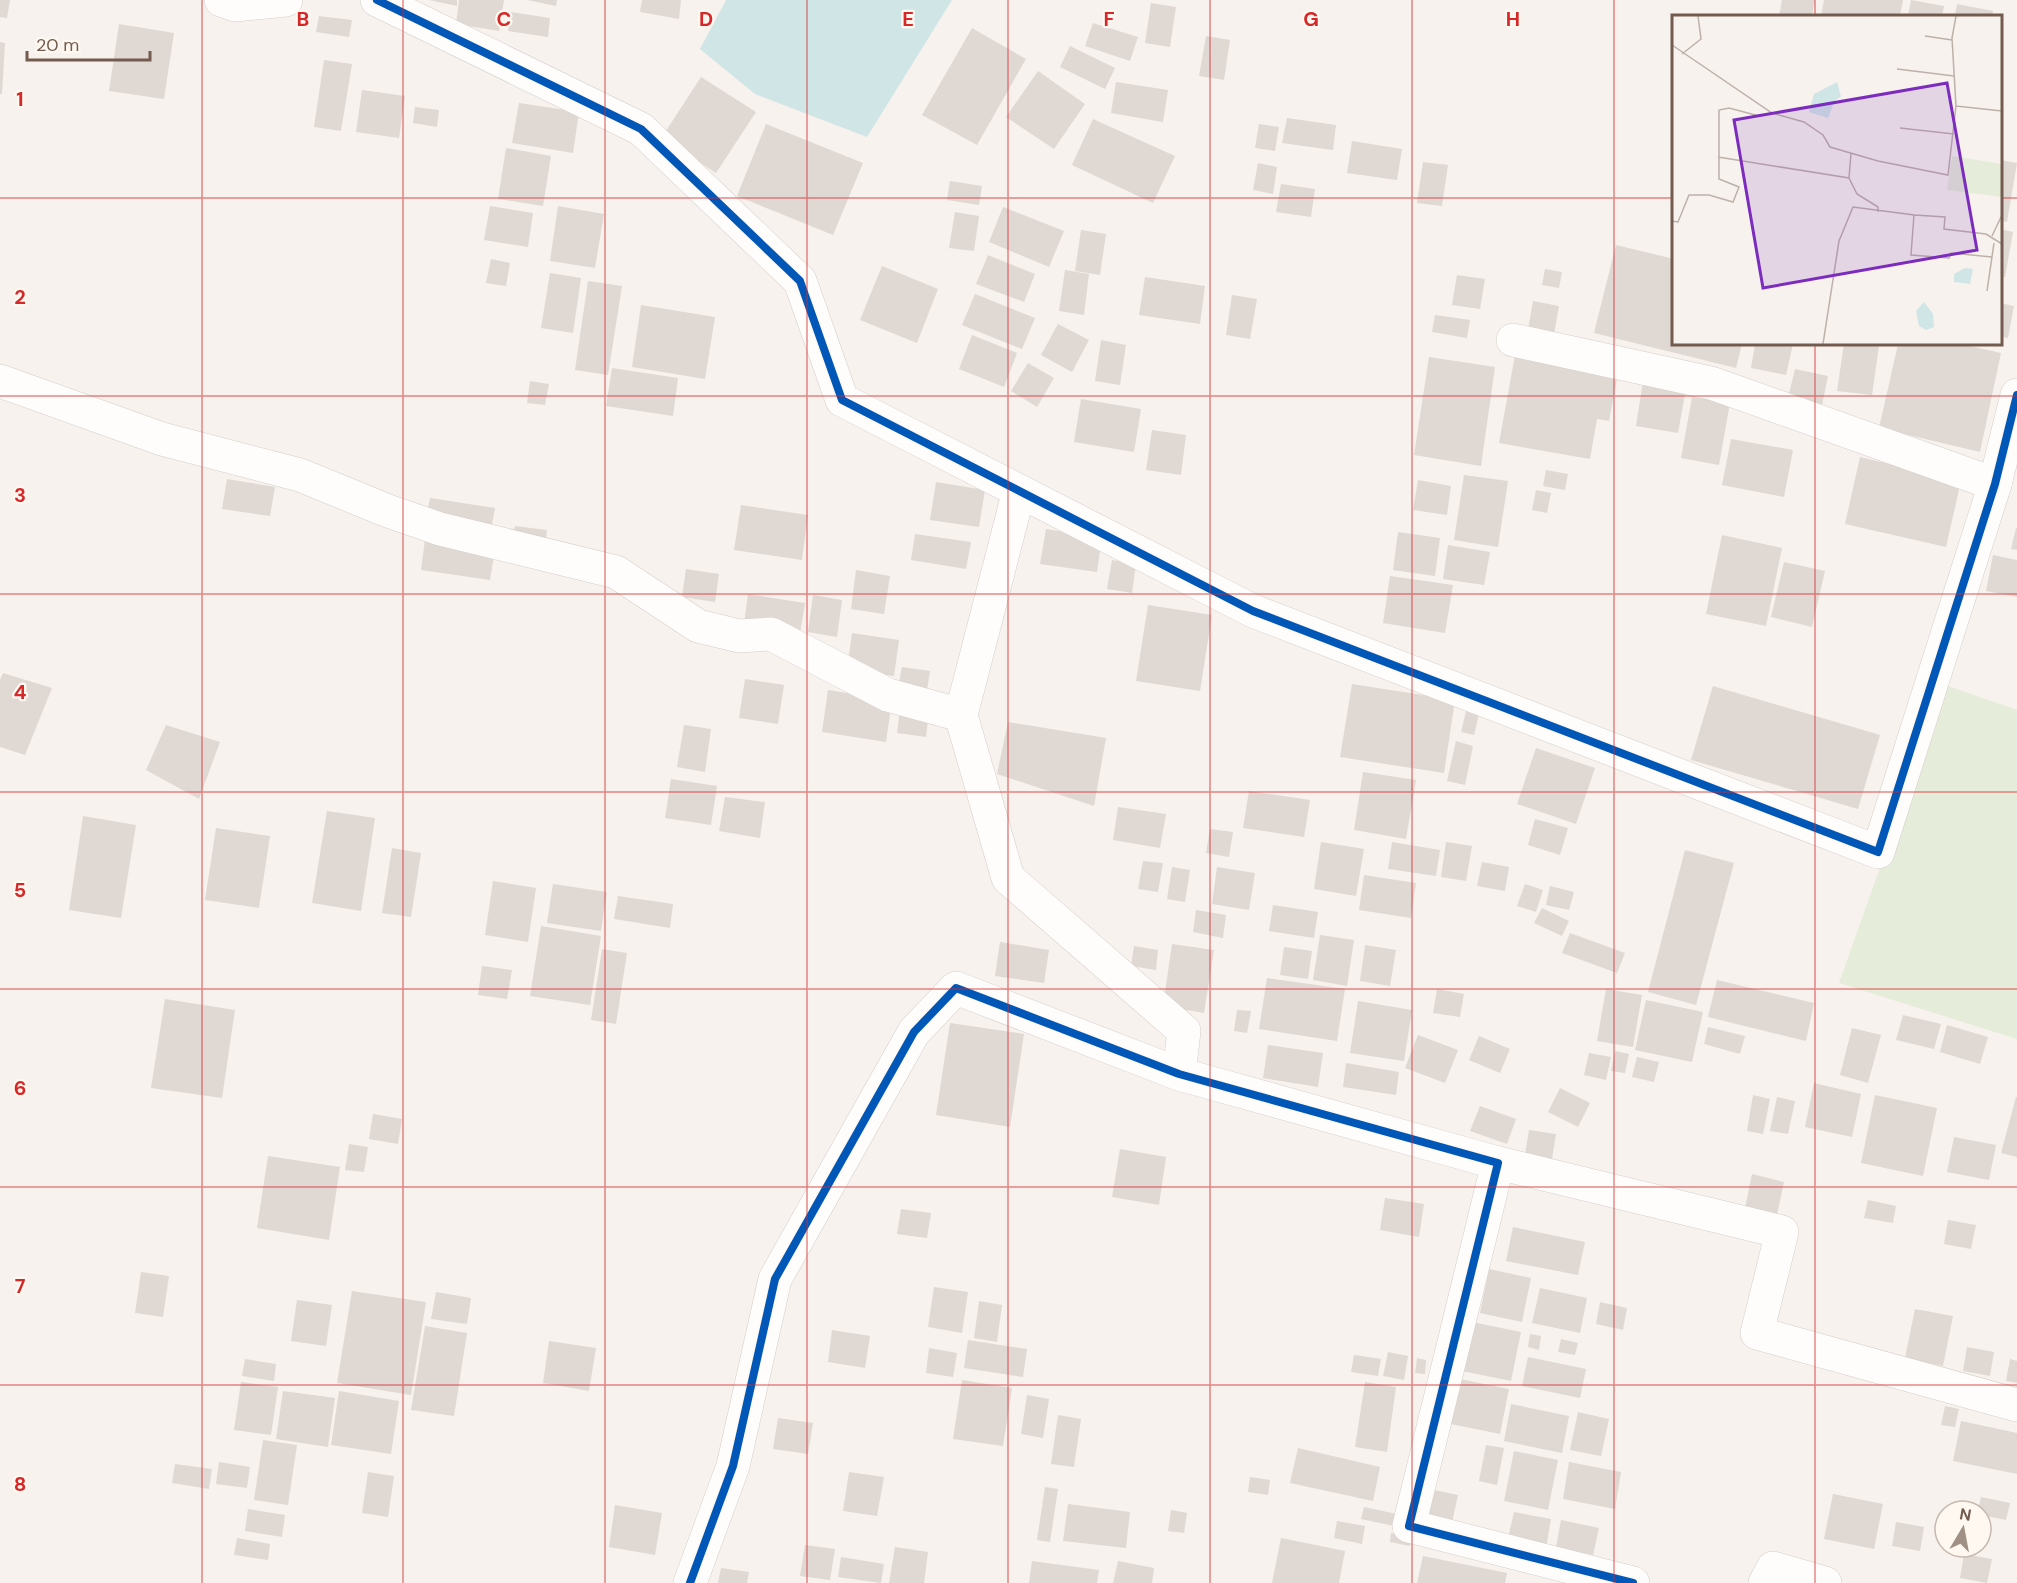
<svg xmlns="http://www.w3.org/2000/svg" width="2017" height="1583" font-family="'DM Sans',sans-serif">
<rect width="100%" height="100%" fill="#f7f2ed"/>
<path fill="#e5ecd9" d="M1945,685L2017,710V1039L1839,983Z"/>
<path fill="#d0e5e6" d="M726,0H952L867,137L755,94L700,49Z"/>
<g fill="#e0d8d3">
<path d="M0,0H10L7,18L0,17Z"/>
<path d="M429,0H457V6Z"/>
<path d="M459,0H504L499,31L456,24Z"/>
<path d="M527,0H557L556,6Z"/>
<path d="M642,0H681L679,19L640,12Z"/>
<path d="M1782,0H1815L1812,16H1779Z"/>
<path d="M1824,0H1903L1900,16H1821Z"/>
<path d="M1911,0L1944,6L1942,16H1908Z"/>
<path d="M1151,3L1176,7L1170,47L1145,43Z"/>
<path d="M1957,4L1993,11L1992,16H1955Z"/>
<path d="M511,12L550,18L548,37L508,31Z"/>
<path d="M319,16L352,20L349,37L316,32Z"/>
<path d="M1093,23L1138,37L1130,61L1085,46Z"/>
<path d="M119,24L174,33L164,99L109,91Z"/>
<path d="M972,28L1026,59L977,145L922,115Z"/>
<path d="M1206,36L1230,40L1224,80L1199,76Z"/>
<path d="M0,42L5,43L2,94H0Z"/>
<path d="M1070,46L1115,68L1105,89L1060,67Z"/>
<path d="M324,60L352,64L341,131L314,127Z"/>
<path d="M1038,71L1085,104L1054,149L1006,117Z"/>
<path d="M701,77L756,112L716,173L662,137Z"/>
<path d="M1116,82L1168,90L1163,122L1111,113Z"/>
<path d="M362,90L405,96L399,138L356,132Z"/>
<path d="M519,103L579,112L573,153L512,143Z"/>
<path d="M415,107L439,110L437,127L413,123Z"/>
<path d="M1287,118L1336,125L1333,150L1282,143Z"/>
<path d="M1093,119L1175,156L1153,203L1072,165Z"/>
<path d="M766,124L863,163L833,235L737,196Z"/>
<path d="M1259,124L1279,127L1275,151L1255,148Z"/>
<path d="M1352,141L1402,149L1397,180L1347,173Z"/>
<path d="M506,148L551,156L543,206L498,199Z"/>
<path d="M2000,160L2017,163L2007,222L2000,220Z"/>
<path d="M1423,162L1448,165L1442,206L1417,203Z"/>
<path d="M1258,163L1277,167L1273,194L1253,190Z"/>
<path d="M950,181L982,186L979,205L947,200Z"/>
<path d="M1281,184L1315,189L1311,217L1276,212Z"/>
<path d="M490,206L533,213L528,247L484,240Z"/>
<path d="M558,206L604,214L595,268L550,261Z"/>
<path d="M1003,207L1064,231L1049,267L989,242Z"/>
<path d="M955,212L979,216L974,251L949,248Z"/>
<path d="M2000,229L2013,232L2005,277L2000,276Z"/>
<path d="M1081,230L1106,234L1100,275L1075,271Z"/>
<path d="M1616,245L1674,259V344H1742L1736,368L1594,333Z"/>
<path d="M988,255L1035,274L1024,302L976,284Z"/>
<path d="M491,259L510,263L506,286L486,283Z"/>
<path d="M882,266L938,289L917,343L860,320Z"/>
<path d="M1545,269L1562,272L1559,288L1542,285Z"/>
<path d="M1065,270L1089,274L1084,315L1059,311Z"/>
<path d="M550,273L581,278L573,333L541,328Z"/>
<path d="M1457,275L1485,279L1480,309L1452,305Z"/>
<path d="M1145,277L1205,286L1200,324L1139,315Z"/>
<path d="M588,281L622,286L608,375L575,370Z"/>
<path d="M975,294L1035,318L1022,349L962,325Z"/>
<path d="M1232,295L1257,299L1250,339L1226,335Z"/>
<path d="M1533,301L1559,306L1554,334L1528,330Z"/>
<path d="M2000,303L2014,306L2008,338L2000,337Z"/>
<path d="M641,305L715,317L705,379L632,367Z"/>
<path d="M1435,315L1470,320L1467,338L1432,332Z"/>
<path d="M1058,324L1089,340L1072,372L1041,355Z"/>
<path d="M972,335L1017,353L1004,387L959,369Z"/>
<path d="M1101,340L1126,345L1120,385L1095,381Z"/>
<path d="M1755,344H1793L1786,375L1751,368Z"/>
<path d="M1844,344L1879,346L1872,395L1837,391Z"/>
<path d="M1898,344H1961L2001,353L1980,452L1879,428Z"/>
<path d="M1515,355L1618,374L1609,421L1597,419L1590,459L1499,443Z"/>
<path d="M1429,357L1495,367L1481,466L1414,455Z"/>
<path d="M1028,363L1054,378L1037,407L1011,391Z"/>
<path d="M612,368L678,378L673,416L606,406Z"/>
<path d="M1795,369L1828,376L1822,405L1788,398Z"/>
<path d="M530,381L549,384L545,405L527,403Z"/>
<path d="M1643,381L1686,388L1678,433L1636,426Z"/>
<path d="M1692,397L1730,403L1719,465L1681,458Z"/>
<path d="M1081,399L1141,409L1134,452L1074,442Z"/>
<path d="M1152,430L1186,435L1181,475L1146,470Z"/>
<path d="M1731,439L1793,450L1784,497L1722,485Z"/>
<path d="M1860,457L1961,481L1946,547L1845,524Z"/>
<path d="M1546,470L1568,474L1565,490L1543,486Z"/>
<path d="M1464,475L1508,481L1498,547L1454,540Z"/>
<path d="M227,479L275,487L270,516L222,509Z"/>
<path d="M1418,480L1451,486L1447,515L1413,510Z"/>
<path d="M936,482L985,490L979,527L930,520Z"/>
<path d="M1536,490L1551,493L1547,513L1532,510Z"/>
<path d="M430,498L495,508L491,530L426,519Z"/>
<path d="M741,505L808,515L802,560L734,550Z"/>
<path d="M515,526L547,530L545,547L512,542Z"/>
<path d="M2016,528H2017V550L2011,549Z"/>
<path d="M1046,529L1102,538L1097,572L1040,564Z"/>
<path d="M426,532L496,543L490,580L421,570Z"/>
<path d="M1398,532L1440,538L1435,576L1393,570Z"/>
<path d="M915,534L971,542L966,569L911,560Z"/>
<path d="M1722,535L1782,548L1766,626L1706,614Z"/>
<path d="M1448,545L1490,552L1484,585L1443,579Z"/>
<path d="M1993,555L2017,560V597L1986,591Z"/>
<path d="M1112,560L1136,564L1132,593L1107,589Z"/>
<path d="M1784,562L1825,571L1812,627L1771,617Z"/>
<path d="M686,569L719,574L715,602L682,597Z"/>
<path d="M856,570L890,576L884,614L851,609Z"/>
<path d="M1390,576L1453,585L1445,633L1383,623Z"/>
<path d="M748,594L805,603L800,633L744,624Z"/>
<path d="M813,595L842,600L837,637L808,632Z"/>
<path d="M1148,605L1212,615L1200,691L1136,681Z"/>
<path d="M852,633L899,640L894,676L847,670Z"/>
<path d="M902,667L930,671L926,697L897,693Z"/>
<path d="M3,673L52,688L25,755L0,747V680Z"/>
<path d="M745,679L784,685L778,724L739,718Z"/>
<path d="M1352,684L1455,700L1444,773L1340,757Z"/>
<path d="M1713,686L1880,735L1858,809L1691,760Z"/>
<path d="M828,690L892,700L886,742L822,732Z"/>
<path d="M1467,707L1480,710L1474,735L1461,732Z"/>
<path d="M900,709L929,713L926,737L897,733Z"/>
<path d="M1008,722L1106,738L1094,806L997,774Z"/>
<path d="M166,725L220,742L199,799L146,770Z"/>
<path d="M684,725L711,729L705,772L677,767Z"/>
<path d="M1456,741L1473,746L1465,785L1447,781Z"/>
<path d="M1536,748L1595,768L1576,824L1517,804Z"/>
<path d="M1363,772L1416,780L1406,839L1354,830Z"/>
<path d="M671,779L717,786L711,825L665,818Z"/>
<path d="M1249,791L1310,800L1304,837L1243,828Z"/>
<path d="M725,797L765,802L760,838L719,831Z"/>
<path d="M1118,807L1166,814L1160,848L1113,840Z"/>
<path d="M327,811L375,818L361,911L312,903Z"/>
<path d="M83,816L136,825L121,918L69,910Z"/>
<path d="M1535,819L1568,828L1560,855L1528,845Z"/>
<path d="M216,828L270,836L259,908L205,900Z"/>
<path d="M1210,829L1233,832L1229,857L1206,853Z"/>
<path d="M1321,842L1364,849L1356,896L1314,889Z"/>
<path d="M1392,842L1440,850L1436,876L1388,869Z"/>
<path d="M1446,842L1472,846L1466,881L1441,877Z"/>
<path d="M392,848L421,853L411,917L382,913Z"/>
<path d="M1685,850L1734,863L1696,1005L1648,992Z"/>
<path d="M1143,861L1163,863L1158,892L1138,889Z"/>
<path d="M1482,862L1509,867L1505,891L1477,886Z"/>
<path d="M1172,867L1190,870L1185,902L1167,899Z"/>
<path d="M1217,867L1255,873L1249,910L1212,904Z"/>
<path d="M1364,875L1416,883L1411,918L1359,910Z"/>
<path d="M493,881L536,888L528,942L485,935Z"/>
<path d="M553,884L607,892L601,931L547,923Z"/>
<path d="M1525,884L1543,890L1536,912L1517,906Z"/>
<path d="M1550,886L1574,892L1569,910L1546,905Z"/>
<path d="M618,896L673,904L670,928L614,919Z"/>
<path d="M1273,905L1318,912L1314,938L1269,931Z"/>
<path d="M1542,908L1569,921L1562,936L1534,923Z"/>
<path d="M1196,910L1226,915L1223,938L1193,932Z"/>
<path d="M541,926L601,936L590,1005L530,996Z"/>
<path d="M1570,933L1625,953L1617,973L1562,953Z"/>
<path d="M1320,935L1354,940L1347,986L1313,980Z"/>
<path d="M1000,942L1049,950L1044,983L995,976Z"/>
<path d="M1172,944L1214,950L1204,1013L1163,1006Z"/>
<path d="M1365,945L1396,950L1390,986L1360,981Z"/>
<path d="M1134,946L1158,950L1156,970L1131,966Z"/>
<path d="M1284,947L1312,951L1308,979L1280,975Z"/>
<path d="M602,949L627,953L616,1024L591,1020Z"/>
<path d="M482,966L512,970L507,999L478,995Z"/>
<path d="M1267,978L1345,989L1337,1041L1259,1029Z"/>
<path d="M1717,980L1814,1003L1806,1041L1708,1017Z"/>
<path d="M1437,989L1464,994L1460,1017L1433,1013Z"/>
<path d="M1606,989L1642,995L1633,1047L1597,1041Z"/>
<path d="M165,999L235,1010L222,1098L151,1088Z"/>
<path d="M1646,1000L1703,1012L1692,1062L1635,1050Z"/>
<path d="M1358,1001L1412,1010L1404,1061L1350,1053Z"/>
<path d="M1237,1010L1251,1011L1247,1033L1234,1031Z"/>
<path d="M1903,1015L1941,1024L1934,1049L1896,1040Z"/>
<path d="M950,1023L1024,1034L1010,1127L936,1115Z"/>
<path d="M1947,1025L1988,1037L1980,1064L1940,1052Z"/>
<path d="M1708,1027L1745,1036L1740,1054L1704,1044Z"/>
<path d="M1852,1028L1881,1035L1868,1083L1840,1075Z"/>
<path d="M1418,1035L1458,1050L1445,1083L1405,1068Z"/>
<path d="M1479,1036L1510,1049L1500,1073L1469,1060Z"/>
<path d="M1268,1045L1323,1053L1318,1087L1263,1078Z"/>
<path d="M1615,1051L1629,1054L1625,1073L1611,1071Z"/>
<path d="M1589,1053L1611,1057L1606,1080L1584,1075Z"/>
<path d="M1637,1057L1659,1062L1654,1082L1632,1077Z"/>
<path d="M1346,1063L1399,1072L1396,1095L1343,1087Z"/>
<path d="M1814,1083L1861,1094L1852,1137L1805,1127Z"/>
<path d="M1560,1088L1590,1103L1578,1127L1548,1112Z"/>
<path d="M1753,1095L1770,1099L1763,1134L1747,1131Z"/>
<path d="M1875,1095L1937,1108L1923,1176L1861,1163Z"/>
<path d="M1777,1097L1795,1101L1788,1134L1770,1131Z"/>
<path d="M2016,1097H2017V1157L2001,1153Z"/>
<path d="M1480,1106L1516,1119L1507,1144L1470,1131Z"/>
<path d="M373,1114L402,1119L398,1144L369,1139Z"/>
<path d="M1529,1130L1556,1134L1552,1159L1525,1154Z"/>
<path d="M1954,1137L1996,1145L1989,1180L1947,1172Z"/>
<path d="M349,1144L368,1147L364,1172L345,1170Z"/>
<path d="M1120,1149L1166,1157L1159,1205L1112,1197Z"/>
<path d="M268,1156L340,1167L329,1240L257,1228Z"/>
<path d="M1752,1174L1784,1182L1777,1215L1745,1208Z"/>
<path d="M1385,1198L1424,1204L1419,1237L1380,1230Z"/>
<path d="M1868,1200L1896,1206L1893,1223L1864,1218Z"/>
<path d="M901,1209L931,1213L927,1238L897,1234Z"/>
<path d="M1948,1220L1976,1225L1971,1249L1944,1244Z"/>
<path d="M1513,1227L1585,1242L1578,1275L1506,1261Z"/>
<path d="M1489,1269L1531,1278L1522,1322L1480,1313Z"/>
<path d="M141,1272L169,1276L163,1317L135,1313Z"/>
<path d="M934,1287L968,1292L962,1333L928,1327Z"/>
<path d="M1540,1288L1587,1298L1580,1333L1532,1323Z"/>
<path d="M352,1291L426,1302L411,1395L337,1383Z"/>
<path d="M436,1292L471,1298L467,1324L431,1319Z"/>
<path d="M297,1300L332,1305L326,1346L291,1341Z"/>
<path d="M979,1301L1002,1305L997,1342L974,1338Z"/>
<path d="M1600,1302L1627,1308L1623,1330L1596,1324Z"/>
<path d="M1915,1309L1953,1316L1943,1366L1905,1358Z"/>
<path d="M1472,1322L1521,1332L1511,1381L1462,1371Z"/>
<path d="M425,1326L467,1333L454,1416L411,1410Z"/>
<path d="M832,1330L870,1336L865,1368L828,1362Z"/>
<path d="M1530,1334L1541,1336L1539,1350L1528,1347Z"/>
<path d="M1561,1339L1578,1343L1575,1355L1558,1352Z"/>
<path d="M968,1340L1027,1349L1023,1377L964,1368Z"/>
<path d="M549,1341L596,1348L589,1391L543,1383Z"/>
<path d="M1967,1347L1994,1352L1990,1376L1963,1371Z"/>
<path d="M929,1348L957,1353L953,1377L926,1373Z"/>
<path d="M1388,1352L1408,1356L1404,1380L1383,1376Z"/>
<path d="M1354,1355L1381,1359L1378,1376L1351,1372Z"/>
<path d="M1528,1357L1586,1369L1580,1398L1522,1386Z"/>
<path d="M1417,1358L1426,1360L1425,1374L1415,1373Z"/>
<path d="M245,1359L276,1364L274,1381L242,1376Z"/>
<path d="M2010,1359L2017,1361V1383L2006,1381Z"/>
<path d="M1455,1378L1509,1389L1500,1434L1446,1423Z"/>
<path d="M962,1380L1012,1388L1003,1446L953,1439Z"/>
<path d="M241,1382L278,1387L271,1435L234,1430Z"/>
<path d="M1365,1382L1396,1387L1387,1452L1355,1447Z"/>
<path d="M283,1391L335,1398L328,1447L276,1439Z"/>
<path d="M339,1391L399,1401L391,1454L331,1445Z"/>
<path d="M1027,1395L1049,1399L1043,1438L1021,1434Z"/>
<path d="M1511,1404L1569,1416L1562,1453L1504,1441Z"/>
<path d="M1945,1406L1959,1409L1955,1427L1941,1425Z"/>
<path d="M1578,1412L1609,1419L1601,1456L1570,1450Z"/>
<path d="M1058,1415L1081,1419L1074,1467L1051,1464Z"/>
<path d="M778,1418L813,1423L808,1454L773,1449Z"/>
<path d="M1961,1421L2017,1433V1474L1953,1461Z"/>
<path d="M263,1440L297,1445L288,1505L254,1500Z"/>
<path d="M1486,1445L1504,1448L1497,1485L1479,1481Z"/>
<path d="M1298,1448L1380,1467L1373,1501L1290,1483Z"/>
<path d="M1514,1451L1558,1460L1548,1510L1504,1501Z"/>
<path d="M219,1462L250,1467L247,1488L216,1484Z"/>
<path d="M1569,1462L1621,1472L1615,1509L1563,1499Z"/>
<path d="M175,1464L212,1469L209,1489L172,1483Z"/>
<path d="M368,1472L394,1476L388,1517L362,1513Z"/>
<path d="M849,1472L884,1477L877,1516L843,1511Z"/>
<path d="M1250,1477L1270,1480L1268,1495L1248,1492Z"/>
<path d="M1045,1487L1058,1489L1050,1542L1037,1540Z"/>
<path d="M1429,1489L1458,1495L1451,1527L1422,1521Z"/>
<path d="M1833,1494L1883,1504L1874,1549L1824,1539Z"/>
<path d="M1981,1497L2010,1503L2006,1520L1981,1515V1511H1978Z"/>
<path d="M1068,1504L1130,1512L1126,1548L1063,1541Z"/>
<path d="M615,1505L662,1513L655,1555L609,1547Z"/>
<path d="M1364,1507L1397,1514L1394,1526L1361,1519Z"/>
<path d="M248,1509L285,1515L282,1537L245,1531Z"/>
<path d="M1171,1510L1187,1513L1184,1533L1168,1531Z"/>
<path d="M1514,1512L1551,1519L1545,1554L1506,1547Z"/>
<path d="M1561,1520L1599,1528L1593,1555L1556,1547Z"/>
<path d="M1337,1521L1365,1526L1362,1544L1334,1538Z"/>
<path d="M1896,1522L1924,1527L1920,1551L1892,1546Z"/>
<path d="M1391,1533L1412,1538L1410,1546L1390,1542Z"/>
<path d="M237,1538L270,1544L268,1560L234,1555Z"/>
<path d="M1281,1538L1345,1551L1339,1583H1272Z"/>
<path d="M805,1545L835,1549L830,1580L800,1576Z"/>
<path d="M895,1547L928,1552L924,1583H889Z"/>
<path d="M1964,1554L1992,1559L1987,1583L1960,1578Z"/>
<path d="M1423,1556L1507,1573L1505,1583H1417Z"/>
<path d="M841,1557L884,1564L881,1583L838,1577Z"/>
<path d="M1032,1561L1099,1570L1097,1583H1029Z"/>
<path d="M1118,1561L1154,1568L1152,1583H1113Z"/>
<path d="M721,1568L749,1572L747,1583H718Z"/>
</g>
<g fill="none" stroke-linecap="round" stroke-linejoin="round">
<g stroke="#d4cec8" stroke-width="34">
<g id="minor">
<path d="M221,0L235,5L286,0"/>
<path d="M377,0L641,129L800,281L842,400L1253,611L1878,852L1995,484L2017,395"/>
<path d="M1513,340L1711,383L1995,484"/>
<path d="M0,381L162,439L300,475L388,511L440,529L616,572L698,626L739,636L771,634L888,695L961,715L1008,878L1184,1031L1179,1074"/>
<path d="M961,715L1019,491"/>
<path d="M1498,1163L1782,1232L1757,1333L2017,1405"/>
<path d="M690,1583L733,1466L775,1279L914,1032L956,988L1179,1074L1498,1163L1409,1526L1633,1583"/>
<path d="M1765,1583L1773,1568L1825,1583"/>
</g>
</g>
<use href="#minor" stroke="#fefdfc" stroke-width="33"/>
<g stroke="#fef8f0" stroke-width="11">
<g id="cycleway">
<path d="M377,0L641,129L800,281L842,400L1253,611L1878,852L1995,484L2017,395"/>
<path d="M690,1583L733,1466L775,1279L914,1032L956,988L1179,1074L1498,1163L1409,1526L1633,1583"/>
</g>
</g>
<use href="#cycleway" stroke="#0057b8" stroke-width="8"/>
</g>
<path fill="none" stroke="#d62828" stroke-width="1.5" stroke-opacity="0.55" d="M202,0V1583M403,0V1583M605,0V1583M807,0V1583M1008,0V1583M1210,0V1583M1412,0V1583M1614,0V1583M1815,0V16M0,198H1674M2000,198H2017M1815,344V1583M0,396H2017M0,594H2017M0,792H2017M0,989H2017M0,1187H2017M0,1385H2017"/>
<g transform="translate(1672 15)">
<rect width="330" height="330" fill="#f7f2ed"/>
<path d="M280,141L330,149V182L275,175Z" fill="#e5ecd9"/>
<path d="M165,67L169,82L163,85L156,103L137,97L142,79ZM293,253L301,254L298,269L282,267V259ZM252,287L261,299L262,312L254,315L247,311L244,296Z" fill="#d0e5e6"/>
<path fill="none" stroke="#beb1a9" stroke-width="1.5" d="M253,21L280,25M0,30L100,98L132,107L151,120L158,132L206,146L276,160L284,91L280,23L284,1M10,39L29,24L26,1M225,54L282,61M284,91L330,96M228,113L282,119M46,142L177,163L185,179L206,192V197M177,163L179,138M242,200L273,202L272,214L314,219L330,229M0,206L6,207L17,180H37L61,187L67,172L47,164V95L57,93L87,101L100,98M320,221L330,200M315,276L322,228M151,329L167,226L181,192L242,200L239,240L277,243L279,238L320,242"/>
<path fill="#7b2cbf" fill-opacity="0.15" stroke="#7b2cbf" stroke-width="3" d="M275,68L305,235L91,273L62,105Z"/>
<rect width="330" height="330" fill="none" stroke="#735b4f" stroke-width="3"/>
</g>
<g font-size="20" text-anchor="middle" font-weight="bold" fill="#d62828" stroke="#fef8f0" stroke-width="4.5" stroke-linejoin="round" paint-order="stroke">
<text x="303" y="26">B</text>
<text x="504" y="26">C</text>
<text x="706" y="26">D</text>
<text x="908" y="26">E</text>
<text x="1109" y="26">F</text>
<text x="1311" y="26">G</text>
<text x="1513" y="26">H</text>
<text x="20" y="106">1</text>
<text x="20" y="304">2</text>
<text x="20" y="502">3</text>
<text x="20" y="699">4</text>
<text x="20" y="897">5</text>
<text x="20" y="1095">6</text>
<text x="20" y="1293">7</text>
<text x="20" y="1491">8</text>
</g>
<g transform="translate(1963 1529) rotate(10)"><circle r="28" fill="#fef8f0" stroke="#c6b9b0" stroke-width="1.5"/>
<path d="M0-4.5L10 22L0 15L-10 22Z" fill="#a19086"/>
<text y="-9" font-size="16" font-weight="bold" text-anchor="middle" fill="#735b4f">N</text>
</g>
<path d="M27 51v9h123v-9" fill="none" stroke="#735b4f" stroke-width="3"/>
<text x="36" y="51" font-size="18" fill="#735b4f" stroke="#fef8f0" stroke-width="4.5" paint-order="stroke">20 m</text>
</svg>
